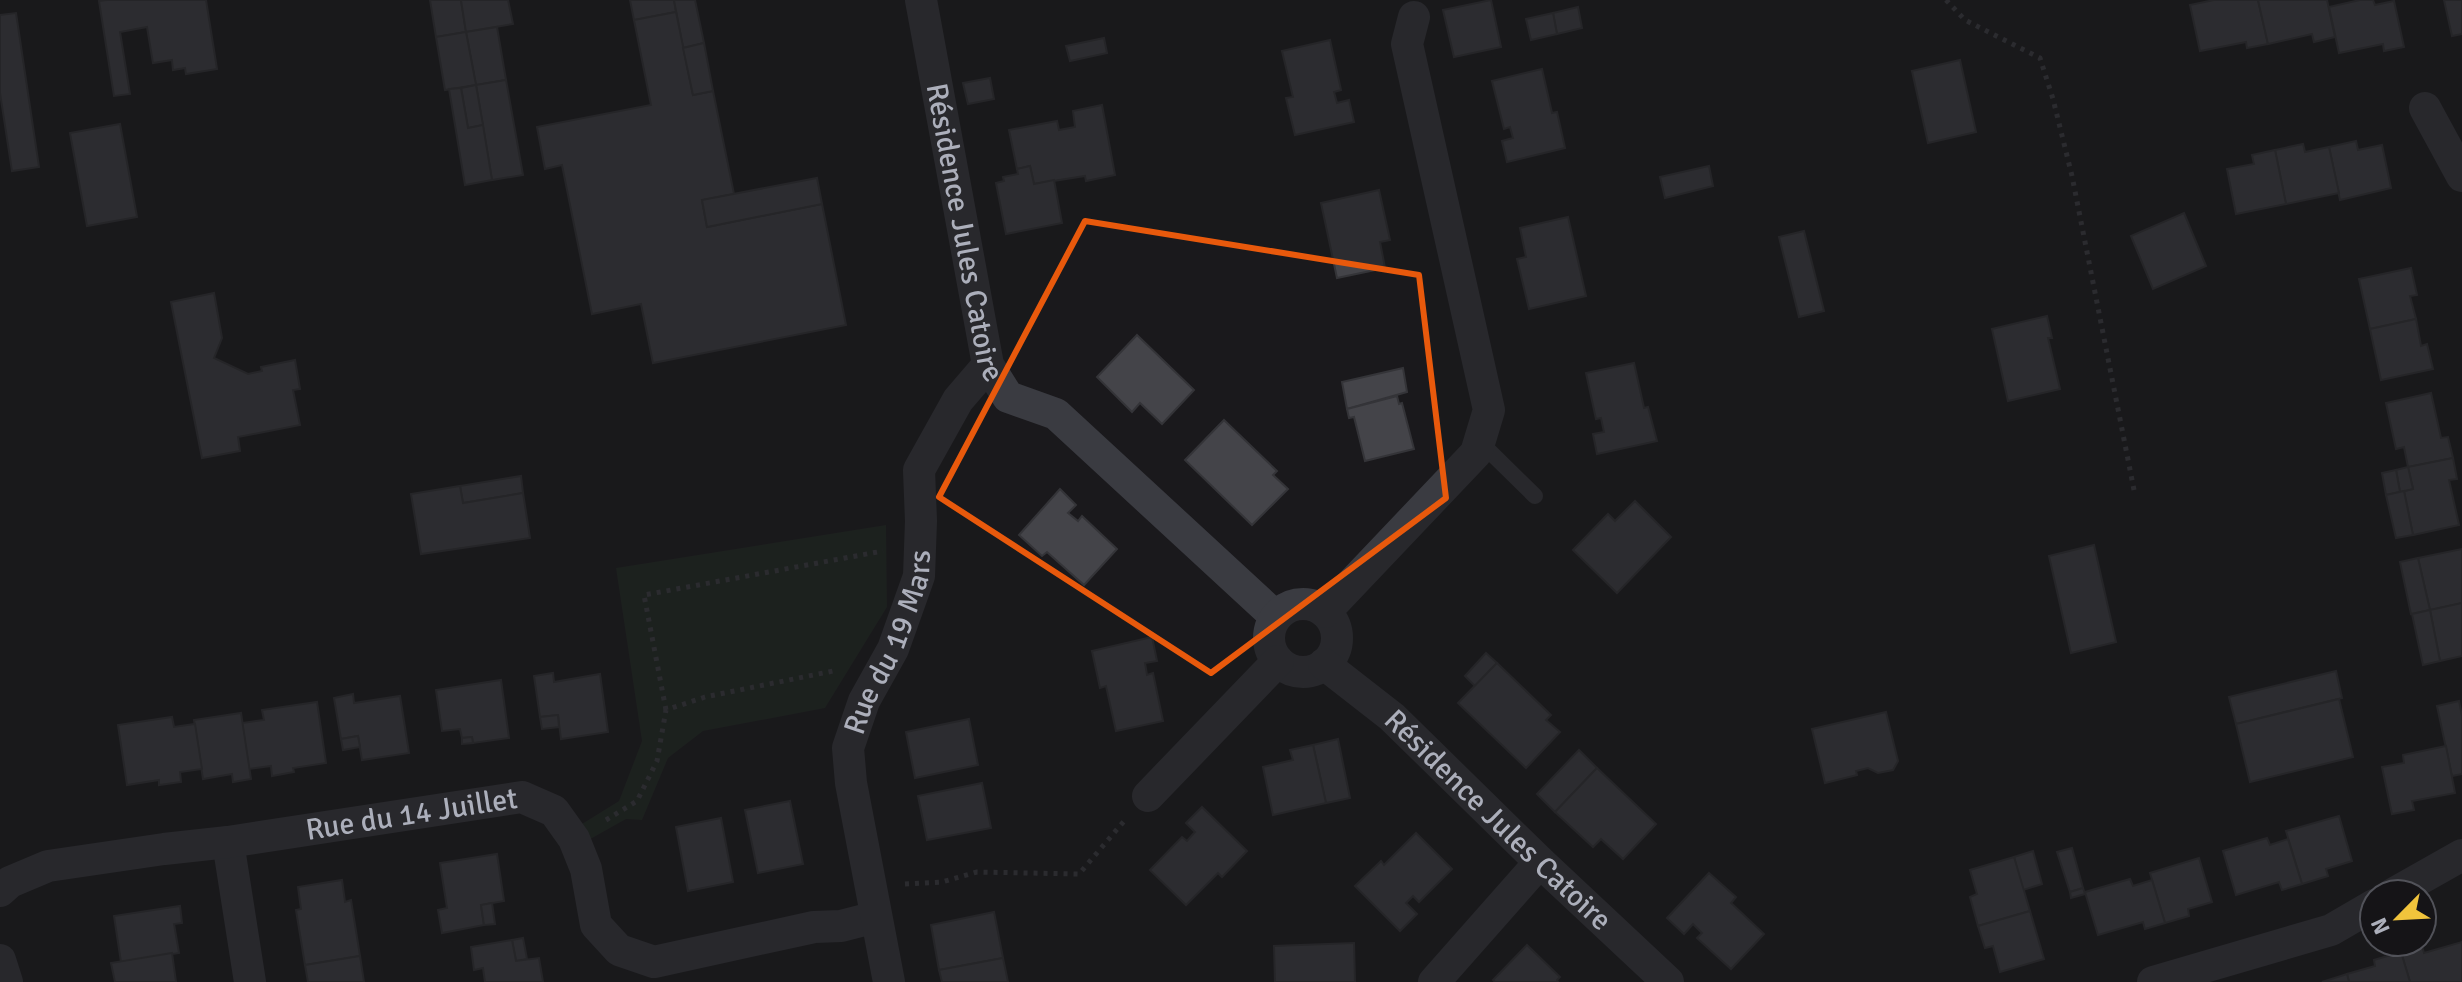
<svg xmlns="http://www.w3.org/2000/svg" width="2462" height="982" font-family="Signika,sans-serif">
<rect width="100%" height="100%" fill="#1a191c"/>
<path fill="#212a23" d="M886,525L887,607L825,708L703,731L668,758L642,820L626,819L578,846L569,832L619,801L642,741L616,568Z"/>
<g fill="#444449" stroke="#343438" stroke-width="2">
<path d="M107,0H206L217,69L186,74L185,68L173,70L172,60L153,63L147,27L120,32L130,94L114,96L99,1Z"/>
<path d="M430,0H461L466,32L436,37Z"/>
<path d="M461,0H508L513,24L466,32Z"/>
<path d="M630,0H674L676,12L634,20Z"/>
<path d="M674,0H695L704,43L683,48Z"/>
<path d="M1491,0L1501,47L1454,57L1443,10Z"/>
<path d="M2214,0H2258L2268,44L2247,48L2246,42L2200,51L2190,5Z"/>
<path d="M2258,0H2327L2335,37L2314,42L2312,34L2268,44Z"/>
<path d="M2360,0H2373L2375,5L2394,1L2404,47L2384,51L2383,44L2339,53L2329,7Z"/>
<path d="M2444,0H2462V34L2452,36Z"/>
<path d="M1578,7L1582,28L1557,34L1553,13Z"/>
<path d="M676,12L693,95L713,91L734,194L702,200L707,227L822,204L846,325L653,363L641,304L592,314L562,165L545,169L537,127L651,105L634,20Z"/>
<path d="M16,13L39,167L12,171L0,93V15Z"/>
<path d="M1553,13L1557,34L1531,40L1526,19Z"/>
<path d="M497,27L506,80L476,85L466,32Z"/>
<path d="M466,32L476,85L445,90L436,37Z"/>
<path d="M1104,38L1107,53L1070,61L1066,46Z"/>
<path d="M1330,40L1341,90L1334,92L1337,103L1349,100L1354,122L1295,135L1286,98L1293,97L1282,51Z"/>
<path d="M704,43L713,91L693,95L683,48Z"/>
<path d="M1960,60L1976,132L1928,143L1912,71Z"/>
<path d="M1542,69L1552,113L1557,112L1565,148L1507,162L1502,141L1513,138L1510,127L1504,129L1492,81Z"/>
<path d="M990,78L994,99L968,104L963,83Z"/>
<path d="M506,80L523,175L492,180L476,85Z"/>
<path d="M476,85L483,125L468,128L461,88Z"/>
<path d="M461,88L468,128L483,125L492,180L465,185L449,89Z"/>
<path d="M1102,105L1115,175L1086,181L1085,176L1034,184L1030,166L1017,169L1009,130L1057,121L1059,130L1075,127L1073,111Z"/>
<path d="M120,124L137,217L87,226L70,133Z"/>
<path d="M2356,141L2358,150L2382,145L2391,188L2340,200L2329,147Z"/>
<path d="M2303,144L2305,152L2329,147L2339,193L2286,204L2275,150Z"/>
<path d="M2275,150L2286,204L2236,214L2227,169L2254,164L2252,155Z"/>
<path d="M1030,166L1034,184L1054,180L1062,223L1006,234L996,183L1004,181L1003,177L1018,174L1017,169Z"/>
<path d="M1709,166L1713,186L1665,198L1660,177Z"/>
<path d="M817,178L822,204L707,227L702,200Z"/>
<path d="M1379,190L1390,240L1380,242L1385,268L1337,278L1321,203Z"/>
<path d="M2184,213L2206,266L2153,289L2131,236Z"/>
<path d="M1568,217L1586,296L1529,309L1517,259L1526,257L1520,228Z"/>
<path d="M1804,231L1824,311L1799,317L1779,237Z"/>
<path d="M2411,268L2417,295L2410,296L2416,319L2370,329L2359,279Z"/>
<path d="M214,293L222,338L214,358L248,374L262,371L261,367L295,360L300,389L293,390L300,425L238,437L240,451L202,458L171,302Z"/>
<path d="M2047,316L2052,338H2048L2060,389L2008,401L1992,329Z"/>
<path d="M2416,319L2421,346L2427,344L2433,369L2381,380L2370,329Z"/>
<path d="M1137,335L1194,390L1162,424L1140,403L1132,412L1097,377Z"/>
<path d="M1634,363L1644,408L1648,407L1657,441L1597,454L1593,434L1604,432L1601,418L1596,419L1586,373Z"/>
<path d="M1403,368L1407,392L1347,409L1342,382Z"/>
<path d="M2431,393L2441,438L2448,437L2453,458L2408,467L2404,447L2396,449L2386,403Z"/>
<path d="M1397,396L1399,404L1402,403L1414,449L1365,461L1354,417L1349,418L1347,409Z"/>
<path d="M1224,420L1277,471L1273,475L1288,489L1252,525L1185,460Z"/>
<path d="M2453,458L2457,479L2449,480L2459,525L2413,535L2404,491L2413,489L2408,467Z"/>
<path d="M2408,467L2413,489L2400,492L2396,470Z"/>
<path d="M2396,470L2400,492L2386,495L2382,473Z"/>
<path d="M521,476L523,493L463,503L460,486Z"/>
<path d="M460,486L463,503L523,493L530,538L421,554L411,494Z"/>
<path d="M1060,489L1076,505L1068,513L1078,521L1082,516L1117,549L1084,585L1047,552L1042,556L1019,535Z"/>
<path d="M2404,491L2413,535L2396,538L2386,495Z"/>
<path d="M1635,501L1671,537L1617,593L1573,550L1608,514L1615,521Z"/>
<path d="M2094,545L2116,642L2071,653L2049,556Z"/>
<path d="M2462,549V603L2430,610L2418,558Z"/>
<path d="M2418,558L2430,610L2411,614L2400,562Z"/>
<path d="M2462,603V656L2440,661L2430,610Z"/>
<path d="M2430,610L2440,661L2423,665L2412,614Z"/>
<path d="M1152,637L1157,661L1145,663L1147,675L1153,673L1163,721L1116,731L1106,686L1100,688L1092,651Z"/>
<path d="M1486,653L1497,663L1475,686L1465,676Z"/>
<path d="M1497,663L1551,715L1546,720L1560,732L1526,768L1458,703Z"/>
<path d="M2336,671L2342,698L2236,724L2229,697Z"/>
<path d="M553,673L554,682L600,674L608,732L561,739L558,715L540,717L534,676Z"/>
<path d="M501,680L509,738L473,743L472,737L462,738L460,729L442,731L436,690Z"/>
<path d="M353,694L354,703L400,696L409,753L362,760L358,736L341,739L334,698Z"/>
<path d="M2339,699L2353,757L2250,782L2236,724Z"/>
<path d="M2459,701L2462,716V774L2452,776L2437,706Z"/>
<path d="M317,702L326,763L293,768L294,772L272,776L271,766L249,769L242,723L264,720L262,710Z"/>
<path d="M1886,712L1898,761L1893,770L1878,773L1868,768L1856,771L1857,775L1825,783L1812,729Z"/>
<path d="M241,713L251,779L233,782L232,774L203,779L194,720Z"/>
<path d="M558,715L559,727L542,729L540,717Z"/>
<path d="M172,717L174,727L195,724L202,769L180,772L181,782L159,785V780L127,785L118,725Z"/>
<path d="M969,719L978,765L915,778L906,732Z"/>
<path d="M358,736L360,747L343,750L341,739Z"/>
<path d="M472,737L473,743L462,744V738Z"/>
<path d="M1338,739L1350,798L1326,803L1313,745Z"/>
<path d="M1313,745L1326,803L1273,815L1263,767L1293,760L1290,750Z"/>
<path d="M2446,746L2455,793L2412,801L2414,810L2392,814L2382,767L2404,763L2403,755Z"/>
<path d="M1579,750L1597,768L1555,812L1537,794Z"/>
<path d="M1597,768L1656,824L1623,859L1601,839L1593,847L1555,812Z"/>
<path d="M982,783L991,828L927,840L918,796Z"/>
<path d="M790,801L803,864L758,873L745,810Z"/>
<path d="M1202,807L1247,851L1222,877L1218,873L1186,905L1150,870L1182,837L1187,841L1195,832L1186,823Z"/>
<path d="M2339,816L2352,861L2326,869L2328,876L2302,884L2286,831Z"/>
<path d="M721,818L733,882L688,891L676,827Z"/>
<path d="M1416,833L1452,869L1419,902L1413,896L1406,903L1417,914L1400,931L1355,886L1381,861L1384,865Z"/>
<path d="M2267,838L2270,845L2288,839L2302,884L2282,890L2279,882L2236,895L2223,851Z"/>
<path d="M2072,848L2083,888L2070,892L2057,852Z"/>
<path d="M2033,851L2042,884L2023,890L2014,857Z"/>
<path d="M497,854L504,901L481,905L484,925L442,933L438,910L447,908L440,863Z"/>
<path d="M2014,857L2030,911L1978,926L1970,897L1977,894L1970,870Z"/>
<path d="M2199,858L2212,902L2188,909L2189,916L2165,923L2150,873Z"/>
<path d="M1709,873L1736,897L1731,903L1764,934L1731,969L1697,938L1702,933L1693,924L1684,934L1667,918Z"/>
<path d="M2130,879L2133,886L2152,880L2165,923L2145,929L2143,922L2098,935L2085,892Z"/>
<path d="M342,880L345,902L351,900L360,956L305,965L296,910L301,909L298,887Z"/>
<path d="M2083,888L2085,894L2071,898L2070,892Z"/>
<path d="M492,903L495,924L484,925L481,905Z"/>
<path d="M180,906L182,923L174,924L179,953L121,962L114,916Z"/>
<path d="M2030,911L2044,959L2000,972L1993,946L1985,948L1978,926Z"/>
<path d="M994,912L1003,958L939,970L931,925Z"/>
<path d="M523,938L527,959L516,961L512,940Z"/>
<path d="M512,940L516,961L539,958L543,982H485L483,968L474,970L471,947Z"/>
<path d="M2462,942V982H2410L2401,952L2422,946L2424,953Z"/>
<path d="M1354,943L1355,982H1275L1274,946Z"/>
<path d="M1527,945L1560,977L1557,980L1558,982H1495L1493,980Z"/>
<path d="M2401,952L2410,982H2349L2347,974L2375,966L2374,960Z"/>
<path d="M172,953L176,982H115L111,963Z"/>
<path d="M360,956L364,982H308L305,965Z"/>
<path d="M1003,958L1008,982H942L939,970Z"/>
<path d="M2347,974L2349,982H2322Z"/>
</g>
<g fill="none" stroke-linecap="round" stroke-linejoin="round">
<g stroke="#404248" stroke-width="5" stroke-dasharray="4 6" stroke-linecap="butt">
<path d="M1946,0L1965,20L2040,58L2053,99L2072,176L2135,495"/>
<path d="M666,710L644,595L883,551"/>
<path d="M606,820L637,801L657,761L666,710L705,697L838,670"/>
<path d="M905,884L942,882L977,872L1079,874L1125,820"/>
</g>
<path stroke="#3a3b41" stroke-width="16" d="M1479,441L1535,496"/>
<g stroke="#3a3b41" stroke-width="32">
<path id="s1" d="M921,0L988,365L1008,397L1056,414L1276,617"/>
<path d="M2425,108L2462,176"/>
<circle cx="1303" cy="638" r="34"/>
<path d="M1325,612L1476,453L1489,410L1407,44L1414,17"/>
<path id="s2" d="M1324,664L1392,717L1540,862L1668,982"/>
<path d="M1148,796L1278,661"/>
<path d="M228,842L250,982"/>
<path id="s3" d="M0,891L10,882L48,866L164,849L228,842L522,797L554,811L574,839L586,869L596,925L619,950L654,962L814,927L841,926L876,917"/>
<path d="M2393,894L2462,855"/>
<path d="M0,960L7,982"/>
<path id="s4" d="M889,982L851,783L848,748L864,701L893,649L919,576L921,521L919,470L958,400L988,365"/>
<path d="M1434,982L1540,862"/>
<path d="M2153,982L2331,930L2374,905"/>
</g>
</g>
<path d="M0 0H2462V982H0ZM1085,221L1419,275L1446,498L1211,673L939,497Z" fill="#1a191c" fill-opacity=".55" fill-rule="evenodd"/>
<path fill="none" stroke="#e8590c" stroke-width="6" stroke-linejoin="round" d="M1085,221L1419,275L1446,498L1211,673L939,497Z"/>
<g text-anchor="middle" stroke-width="8" stroke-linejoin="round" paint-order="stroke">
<g font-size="30" fill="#acafbb" stroke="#151417">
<text dy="10" stroke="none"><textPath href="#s1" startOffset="236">Résidence Jules Catoire</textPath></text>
<text dy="10" stroke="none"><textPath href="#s4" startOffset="352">Rue du 19 Mars</textPath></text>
<text dy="10" stroke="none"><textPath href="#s3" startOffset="422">Rue du 14 Juillet</textPath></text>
<text dy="10" stroke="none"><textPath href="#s2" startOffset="234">Résidence Jules Catoire</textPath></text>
</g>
</g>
<g transform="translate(2398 918) rotate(246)"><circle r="38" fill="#151417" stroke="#515259" stroke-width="2"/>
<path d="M0-6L14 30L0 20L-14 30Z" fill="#f1c43c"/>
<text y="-12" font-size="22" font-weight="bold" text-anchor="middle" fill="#acafbb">N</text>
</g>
</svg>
